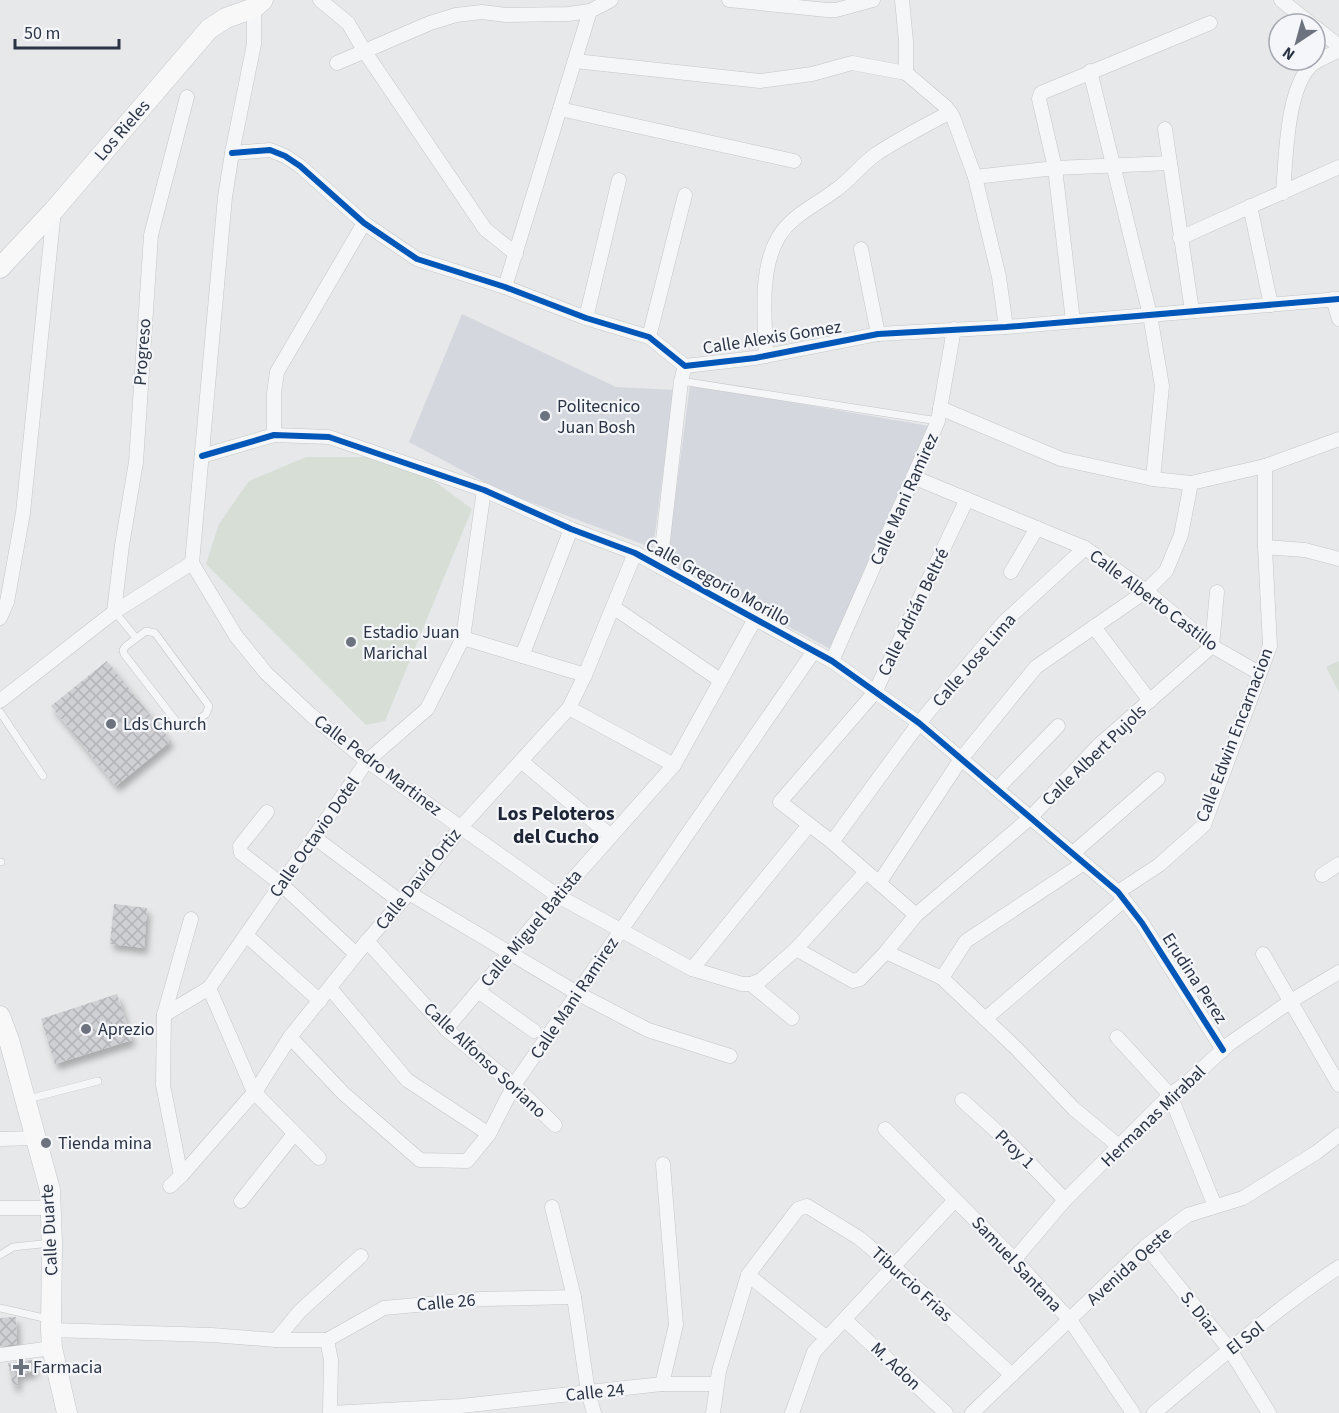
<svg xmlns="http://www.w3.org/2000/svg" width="1339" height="1413" font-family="'Source Sans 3',sans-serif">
<defs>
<pattern id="building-cross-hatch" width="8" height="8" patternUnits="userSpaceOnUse" patternTransform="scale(1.5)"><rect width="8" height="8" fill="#ced0d3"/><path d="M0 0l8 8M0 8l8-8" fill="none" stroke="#b1b3b6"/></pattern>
<filter id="shadow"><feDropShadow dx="3.5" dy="6" stdDeviation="3" flood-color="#0004"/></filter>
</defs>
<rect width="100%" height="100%" fill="#e6e8ea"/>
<g fill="#d4d7dd">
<path d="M462,314L616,387L674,390L653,548L501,491L409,442Z"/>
<path d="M690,385L929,426L893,504L836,652L667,562Z"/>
</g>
<g fill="#d6ded6">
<path d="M306,457H374L434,481L472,509L385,721L366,725L206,564L219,524L249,481Z"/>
<path d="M1339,661V692L1326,667Z"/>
</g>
<g fill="url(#building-cross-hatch)" filter="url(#shadow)">
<path d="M107,661L171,741L116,786L51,706Z"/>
<path d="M114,904L147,908L144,948L110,944Z"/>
<path d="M117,994L132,1040L55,1064L41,1019Z"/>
<path d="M16,1317L17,1344L0,1346V1318Z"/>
<path d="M32,1360L35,1371L18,1375V1385L13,1386L8,1363Z"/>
</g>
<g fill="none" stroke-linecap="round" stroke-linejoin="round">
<g stroke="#c4c6c8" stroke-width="8">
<g id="lane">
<path d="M681,381L938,421"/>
<path d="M115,612L136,638"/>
<path d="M146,631L155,633L209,706L206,714L187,728L179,725L124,654L123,650L126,646Z"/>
<path d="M0,712L43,776"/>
<path d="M0,862H1"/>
<path d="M28,1099L98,1081"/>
<path d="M0,1255L13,1247L51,1243"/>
<path d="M0,1308L48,1319"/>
</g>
</g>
<g stroke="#c4c6c8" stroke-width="15">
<g id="street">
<path d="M320,0L348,23L365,52L485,229L516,254"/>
<path d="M729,0L827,10H836L873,0"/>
<path d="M902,0L906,41V73"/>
<path d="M1281,0L1311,24"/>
<path d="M1315,27L1339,46"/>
<path d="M575,61L760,81L812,74L852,63L906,73L946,107L953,117L975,177L999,277L1006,327"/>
<path d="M337,63L430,23L456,15L482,12L506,15L568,14L590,11L611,0"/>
<path d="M1090,71L1150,315L1162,386L1153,479"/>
<path d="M560,109L794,161"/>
<path d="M1165,129L1192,311"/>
<path d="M232,153L270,150L285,156L300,166L364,223L417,259L505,287L586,318L649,337L685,366L755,358L878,334L1006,327L1339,299"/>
<path d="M975,177L1055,168L1170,163"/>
<path d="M1283,193C1286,160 1286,84 1314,63C1321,58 1331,55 1339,50"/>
<path d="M1250,206L1271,305"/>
<path d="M1180,238L1339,167"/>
<path d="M861,249L878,334"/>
<path d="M505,287L590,11"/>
<path d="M1333,299L1339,319"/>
<path d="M586,318L619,180"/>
<path d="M1073,321L1055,168L1039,99L1041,93L1210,23"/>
<path d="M649,337L685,195"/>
<path d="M766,356C765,319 759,271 778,238C790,216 818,204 837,189C851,179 861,165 875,155C898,139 925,126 950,112"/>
<path d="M940,408L1061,459L1153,479L1191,483L1265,466L1339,439"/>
<path d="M274,435V393L277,372L364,223"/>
<path d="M202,456L274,435L329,437L484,490L571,529L635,553L832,661L919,723L1118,892L1142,923L1223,1050"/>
<path d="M913,477L1085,548L1146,591L1212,646L1259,673"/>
<path d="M1265,547L1305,550L1339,559"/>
<path d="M192,563L236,636L266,673L311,715L367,761L558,896L692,969L742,984H751L761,980L796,949L866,872"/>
<path d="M192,563L225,197L232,153L254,44V8"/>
<path d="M660,567L681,381L685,366"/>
<path d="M1011,572L1037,528"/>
<path d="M613,607L720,680"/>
<path d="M114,612L122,545L136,462L151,235L187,97"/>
<path d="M0,618L7,602L23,513L54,210"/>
<path d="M1094,627L1150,701"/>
<path d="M463,638L585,675"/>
<path d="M522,656L571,529"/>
<path d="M832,661L938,421L954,329"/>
<path d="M0,701L114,612L192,563"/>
<path d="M569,708L674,765"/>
<path d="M521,761L611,836"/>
<path d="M997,789L1058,726"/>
<path d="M267,812L240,846L241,853L281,884L356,954"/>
<path d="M314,837L401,902"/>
<path d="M832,842L919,723L1004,622L1085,548"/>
<path d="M1073,853L1158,779"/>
<path d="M1322,875L1339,864"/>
<path d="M879,883L961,759L1036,667L1146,591L1166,571L1181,535L1191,483"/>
<path d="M1118,892L1159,865L1204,825L1270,646L1265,547V466"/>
<path d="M409,893L577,993L648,1030L730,1056"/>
<path d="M916,915L832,842L780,802L875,692L967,499"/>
<path d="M246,935L320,1001"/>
<path d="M367,941L446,1029L514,1085L555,1125"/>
<path d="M796,949L853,981L860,979L886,952L942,978L1017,1049L1074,1109L1120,1147"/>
<path d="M886,952L916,915L1031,817L1099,745L1212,646L1217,592"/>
<path d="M1263,954L1339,1085"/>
<path d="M692,969L809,825"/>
<path d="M942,978L966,941L1084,863"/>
<path d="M751,984L792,1018"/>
<path d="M209,988L254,1092L319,1158"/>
<path d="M330,988L407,1080L489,1134"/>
<path d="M478,991L534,1031"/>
<path d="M164,1015L209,988L367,761L427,709L463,638L484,490"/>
<path d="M985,1019L1124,900"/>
<path d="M446,1029L558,896L674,765L755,619"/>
<path d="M290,1037L343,1093L420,1160L467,1161L489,1134L514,1085L814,651"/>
<path d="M1117,1037L1170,1095L1215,1206"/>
<path d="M962,1100L1016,1149L1065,1200"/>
<path d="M885,1129L1008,1253L1070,1320L1133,1413"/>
<path d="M0,1139L36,1138"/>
<path d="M181,1176L163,1085L164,1015L191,919"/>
<path d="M170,1186L181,1176L257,1089L290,1037L367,941L409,893L461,827L569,708L585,675L635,553"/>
<path d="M241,1201L294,1134"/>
<path d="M552,1207L574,1297L588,1392L594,1413"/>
<path d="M0,1208H51"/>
<path d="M1146,1246L1230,1350L1269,1413"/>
<path d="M1014,1260L1065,1200L1170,1095L1190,1080L1229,1044L1291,1001L1339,972"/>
<path d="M748,1275L827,1338"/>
<path d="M845,1320L946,1413"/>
<path d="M51,1330L212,1335L276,1340H327"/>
<path d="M276,1340L300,1311L361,1256"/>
<path d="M327,1340L331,1360L330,1413L461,1406L662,1384H716"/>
<path d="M327,1340L384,1308L481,1299L574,1297"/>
<path d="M0,1355L52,1348"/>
<path d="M662,1384L676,1325L663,1164"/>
<path d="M713,1413L719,1371L748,1275L798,1209L807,1206L859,1238L894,1267L1012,1375"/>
<path d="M792,1413L814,1352L955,1200"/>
<path d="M972,1413L1146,1246L1188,1215L1243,1198L1317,1152L1339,1135"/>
<path d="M1154,1413C1214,1363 1274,1310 1339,1267"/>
</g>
</g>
<g stroke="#c4c6c8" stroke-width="21">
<g id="secondary">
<path d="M0,268L54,210L209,29L226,18L254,8L263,0"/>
<path d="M0,1016L9,1040L50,1190L52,1243L51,1330L52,1348L67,1413"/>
</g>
</g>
<use href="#lane" stroke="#f5f6f7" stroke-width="7"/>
<use href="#street" stroke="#f5f6f7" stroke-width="14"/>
<use href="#secondary" stroke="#f8f8f8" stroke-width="20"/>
<g stroke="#f4f6f9" stroke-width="10">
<g id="cycleway">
<path d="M232,153L270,150L285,156L300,166L364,223L417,259L505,287L586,318L649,337L685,366L755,358L878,334L1006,327L1339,299"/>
<path d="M202,456L274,435L329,437L484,490L571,529L635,553L832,661L919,723L1118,892L1142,923L1223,1050"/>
</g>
</g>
<use href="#cycleway" stroke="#0057b8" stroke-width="6"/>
</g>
<g fill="#6c737f" stroke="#f4f6f9" stroke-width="2">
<circle cx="545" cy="416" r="6"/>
<circle cx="351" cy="642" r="6"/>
<circle cx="111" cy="724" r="6"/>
<circle cx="86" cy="1029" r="6"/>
<circle cx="46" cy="1143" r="6"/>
<path d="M18 1358h6v6h6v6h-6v6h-6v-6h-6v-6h6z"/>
</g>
<g text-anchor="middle" stroke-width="4.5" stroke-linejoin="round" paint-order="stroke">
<g font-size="18" fill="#2b3445" stroke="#f4f6f9">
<text transform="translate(122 130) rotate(-49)" y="6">Los Rieles</text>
<text transform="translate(772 337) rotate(-9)" y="6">Calle Alexis Gomez</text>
<text transform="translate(142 352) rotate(-86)" y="6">Progreso</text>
<text transform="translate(904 499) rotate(-66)" y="6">Calle Mani Ramirez</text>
<text transform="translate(718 582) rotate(29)" y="6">Calle Gregorio Morillo</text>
<text transform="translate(1154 600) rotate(37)" y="6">Calle Alberto Castillo</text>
<text transform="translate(913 612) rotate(-64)" y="6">Calle Adrián Beltré</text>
<text transform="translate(974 660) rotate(-49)" y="6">Calle Jose Lima</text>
<text transform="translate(1234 735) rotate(-69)" y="6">Calle Edwin Encarnacion</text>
<text transform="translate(1094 755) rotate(-44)" y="6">Calle Albert Pujols</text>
<text transform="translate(378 765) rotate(37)" y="6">Calle Pedro Martinez</text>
<text transform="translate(314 837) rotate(-55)" y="6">Calle Octavio Dotel</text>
<text transform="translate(418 879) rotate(-51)" y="6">Calle David Ortiz</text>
<text transform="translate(531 928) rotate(-50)" y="6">Calle Miguel Batista</text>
<text transform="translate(1195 978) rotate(57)" y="6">Erudina Perez</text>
<text transform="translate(574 998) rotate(-56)" y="6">Calle Mani Ramirez</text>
<text transform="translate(485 1060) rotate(43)" y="6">Calle Alfonso Soriano</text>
<text transform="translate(1153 1116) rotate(-44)" y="6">Hermanas Mirabal</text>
<text transform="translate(1015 1149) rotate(44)" y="6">Proy 1</text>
<text transform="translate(49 1230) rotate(-93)" y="6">Calle Duarte</text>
<text transform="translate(1017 1264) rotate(47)" y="6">Samuel Santana</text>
<text transform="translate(1129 1266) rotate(-42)" y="6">Avenida Oeste</text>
<text transform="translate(912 1284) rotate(42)" y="6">Tiburcio Frias</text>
<text transform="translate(446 1302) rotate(-5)" y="6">Calle 26</text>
<text transform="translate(1200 1313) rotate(51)" y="6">S. Diaz</text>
<text transform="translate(1245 1338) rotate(-38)" y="6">El Sol</text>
<text transform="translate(896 1366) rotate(43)" y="6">M. Adon</text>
<text transform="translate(595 1392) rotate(-6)" y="6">Calle 24</text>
</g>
<g font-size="18" fill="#2b3445" stroke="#f4f6f9" text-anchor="start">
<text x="557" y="412">Politecnico<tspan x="557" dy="21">Juan Bosh</tspan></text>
<text x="363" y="638">Estadio Juan<tspan x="363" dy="21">Marichal</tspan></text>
<text x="123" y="730">Lds Church</text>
<text x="98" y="1035">Aprezio</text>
<text x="58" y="1149">Tienda mina</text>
<text x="33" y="1373">Farmacia</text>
</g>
<g font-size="20" font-weight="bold" fill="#1d2536" stroke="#f4f6f9">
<text x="556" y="820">Los Peloteros<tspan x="556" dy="23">del Cucho</tspan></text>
</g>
</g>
<g transform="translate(1297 42) rotate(216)"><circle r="28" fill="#f4f6f9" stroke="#a4a8b1" stroke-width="1.5"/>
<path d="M0-4.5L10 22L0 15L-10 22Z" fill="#6c737f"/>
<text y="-9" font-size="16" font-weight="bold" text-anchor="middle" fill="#2b3445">N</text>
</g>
<path d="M15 39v9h104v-9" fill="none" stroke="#2b3445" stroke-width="3"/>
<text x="24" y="39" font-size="18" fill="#2b3445" stroke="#f4f6f9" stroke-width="4.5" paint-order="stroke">50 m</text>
</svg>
